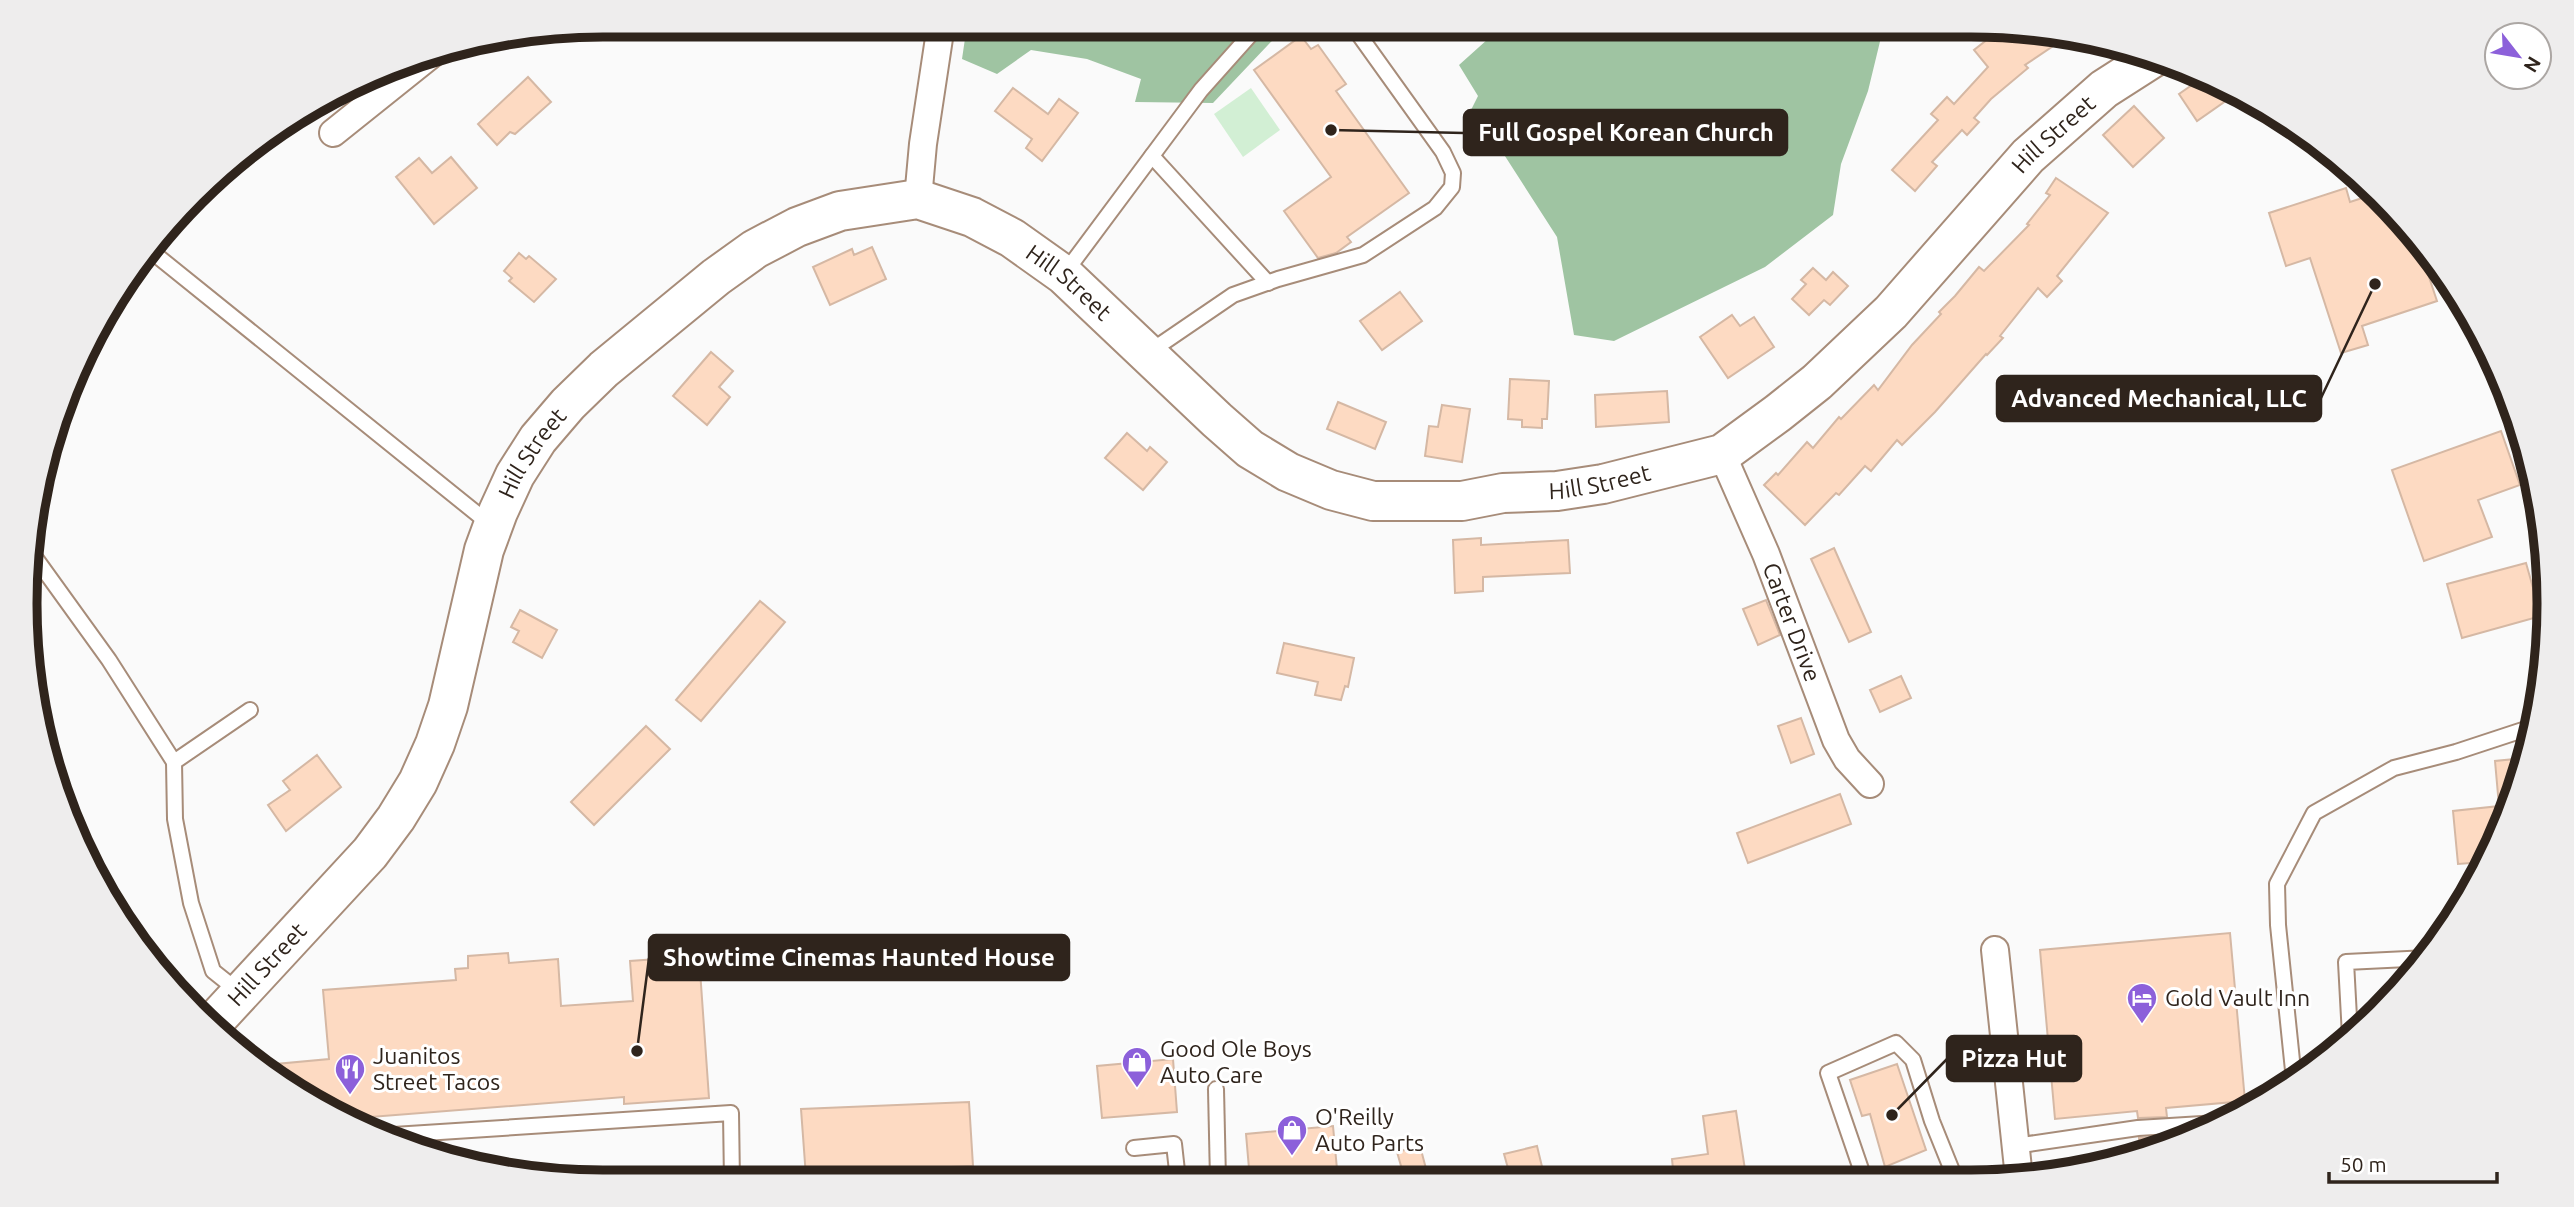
<svg xmlns="http://www.w3.org/2000/svg" width="2574" height="1207" font-family="Ubuntu,sans-serif">
<rect width="100%" height="100%" fill="#fafafa"/>
<path fill="#d2efd4" d="M1251,88L1280,130L1243,157L1214,114Z"/>
<g fill="#9fc4a2">
<path d="M967,25H1287L1213,103L1135,102L1141,79L1087,59L1031,50L997,74L962,59Z"/>
<path d="M1496,25H1884L1868,91L1841,164L1833,215L1765,267L1614,341L1574,335L1557,237L1494,139L1470,112L1478,96L1459,65L1498,30Z"/>
</g>
<g fill="#fddac2" stroke="#d5b8a4" stroke-width="2">
<path d="M2002,28L2071,34L2025,65L2028,68L1991,99L1974,118L1979,122L1967,135L1962,130L1932,162L1937,166L1915,191L1892,170L1938,120L1931,114L1947,97L1954,104L1988,67L1974,50Z"/>
<path d="M1301,36L1311,49L1318,45L1346,84L1336,91L1409,193L1347,237L1351,242L1336,253L1318,258L1284,211L1331,177L1254,70Z"/>
<path d="M2205,76L2237,93L2197,121L2179,94Z"/>
<path d="M528,77L551,102L515,134L510,132L497,145L478,124Z"/>
<path d="M1013,88L1048,114L1059,99L1078,113L1042,161L1026,148L1032,139L995,111Z"/>
<path d="M2134,106L2164,138L2133,167L2103,135Z"/>
<path d="M451,157L477,188L434,224L396,177L419,158L432,173Z"/>
<path d="M2056,178L2108,213L2057,276L2062,281L2047,297L2038,288L2000,336L2003,338L1987,355L1986,354L1935,412L1902,445L1897,440L1871,471L1865,466L1839,495L1836,493L1805,525L1764,485L1776,473L1778,475L1807,442L1813,448L1839,417L1841,419L1874,385L1878,390L1912,345L1941,314L1939,312L1955,296L1979,267L1984,271L2029,225L2027,224L2050,195L2046,193Z"/>
<path d="M2346,188L2350,202L2378,193L2416,238L2437,301L2362,326L2368,345L2341,353L2310,258L2286,266L2269,213Z"/>
<path d="M872,247L886,279L830,305L813,267L852,249L854,255Z"/>
<path d="M519,253L526,259L529,256L556,279L534,302L509,281L512,278L504,271Z"/>
<path d="M1813,268L1826,280L1833,272L1848,286L1830,305L1824,300L1809,315L1792,299L1806,284L1801,280Z"/>
<path d="M1400,292L1422,321L1382,350L1360,321Z"/>
<path d="M1732,315L1740,326L1754,317L1774,347L1728,378L1700,337Z"/>
<path d="M711,352L733,371L719,387L730,397L707,425L673,396Z"/>
<path d="M1510,379L1549,381L1547,419H1542V428L1522,427V420L1508,419Z"/>
<path d="M1667,391L1669,422L1596,427L1595,395Z"/>
<path d="M1338,402L1386,422L1375,449L1327,429Z"/>
<path d="M1442,405L1470,409L1462,462L1425,456L1429,426L1438,427Z"/>
<path d="M2501,431L2520,485L2478,500L2492,537L2424,561L2392,470Z"/>
<path d="M1127,433L1147,451L1150,447L1167,462L1143,490L1105,458Z"/>
<path d="M1481,538V545L1568,540L1570,573L1483,577V591L1455,593L1453,540Z"/>
<path d="M1834,548L1871,632L1849,642L1811,559Z"/>
<path d="M2526,563L2541,616L2462,638L2447,584Z"/>
<path d="M1766,600L1780,635L1758,645L1743,609Z"/>
<path d="M760,601L785,622L701,721L676,700Z"/>
<path d="M520,610L557,630L542,658L513,642L519,631L511,627Z"/>
<path d="M1284,643L1354,658L1348,687L1345,686L1341,700L1315,695L1318,682L1277,673Z"/>
<path d="M1901,676L1911,698L1880,712L1870,690Z"/>
<path d="M1801,718L1814,754L1791,763L1778,726Z"/>
<path d="M646,726L670,749L594,825L571,802Z"/>
<path d="M317,755L341,787L286,831L268,805L290,790L283,781Z"/>
<path d="M2526,758L2505,825L2484,862L2458,864L2453,811L2499,806L2495,761Z"/>
<path d="M1840,794L1851,824L1748,863L1737,833Z"/>
<path d="M2230,933L2245,1101L2166,1108L2167,1117L2138,1118L2137,1111L2055,1119L2040,950Z"/>
<path d="M508,953L509,963L558,959L561,1006L633,1001L630,961L699,956L709,1098L624,1104V1097L345,1119L277,1081L276,1064L329,1059L323,990L456,980L455,969L468,968V956Z"/>
<path d="M1173,1059L1177,1112L1102,1118L1097,1066Z"/>
<path d="M1897,1064L1926,1150L1885,1167L1870,1114L1862,1116L1850,1080Z"/>
<path d="M969,1102L973,1166L908,1169L909,1181L827,1182V1175L806,1177L801,1109Z"/>
<path d="M1736,1111L1746,1176L1674,1179L1672,1159L1708,1154L1703,1116Z"/>
<path d="M1333,1126L1338,1180H1250L1246,1134Z"/>
<path d="M2169,1136V1143L2139,1146V1138Z"/>
<path d="M1420,1146L1429,1180H1405L1397,1152Z"/>
<path d="M1537,1146L1545,1179H1511L1504,1154Z"/>
</g>
<g fill="none" stroke-linecap="round" stroke-linejoin="round">
<g stroke="#a78c79" stroke-width="18">
<g id="lane">
<path d="M1152,156L1268,283"/>
<path d="M151,251L491,525"/>
<path d="M1064,274L1201,90L1259,25"/>
<path d="M1148,353L1233,295L1278,279L1363,255L1435,208L1452,187L1453,173L1443,152L1352,25"/>
<path d="M34,556L109,660L174,762"/>
<path d="M238,991L213,971L191,903L175,819L174,762L250,710"/>
<path d="M2350,1036L2346,962L2428,958"/>
<path d="M2294,1080L2278,925L2277,884L2314,813L2394,768L2456,752L2535,726"/>
<path d="M1216,1089L1218,1180"/>
<path d="M378,1136L731,1113L732,1182"/>
<path d="M2015,1146L2138,1128L2218,1123"/>
<path d="M1134,1148L1174,1144L1178,1180"/>
<path d="M1864,1178L1828,1073L1896,1043L1913,1060L1932,1121L1955,1178"/>
</g>
</g>
<g stroke="#a78c79" stroke-width="30">
<g id="street">
<path d="M333,133L433,53"/>
<path d="M918,199L923,144L941,25"/>
<path id="s1" d="M1722,454L1766,554L1836,740L1847,759L1870,784"/>
<path d="M1995,950L2019,1178"/>
</g>
</g>
<g stroke="#a78c79" stroke-width="42">
<g id="secondary">
<path id="s2" d="M210,1026L370,853L396,818L418,782L435,744L448,706L484,550L498,512L515,475L538,439L568,404L604,369L716,277L755,249L797,227L840,211L918,199L972,217L1012,238L1064,275L1217,420L1250,449L1288,472L1331,490L1373,501H1462L1503,493L1557,491L1603,484L1722,454L1778,413L1817,382L1891,312L2028,156L2104,89L2154,57"/>
</g>
</g>
<use href="#lane" stroke="#fff" stroke-width="14"/>
<use href="#street" stroke="#fff" stroke-width="26"/>
<use href="#secondary" stroke="#fff" stroke-width="38"/>
</g>
<defs>
<g id="hotel-pin" transform="scale(1.575)"><path d="M0 17L-7.5 6A9.5 9.5 0 1 1 7.5 6Z" fill="#8c60da" stroke="#fff"/><path d="M-6-4.5h1.5V1H6V5H4.5V3h-9V5H-6ZM-4 0a1.8 1.8 0 1 1 3.6 0ZM.5 0V-2.5h3Q6-2.5 6 0Z" fill="#fff"/></g>
<g id="shop-pin" transform="scale(1.575)"><path d="M0 17L-7.5 6A9.5 9.5 0 1 1 7.5 6Z" fill="#8c60da" stroke="#fff"/><path d="M-5-2.5h2.3a2.7 3.5 0 0 1 5.4 0H5L5.5 6h-11ZM-1.5-2.5h3a1.5 2.3 0 0 0-3 0Z" fill="#fff"/></g>
<g id="restaurant-pin" transform="scale(1.575)"><path d="M0 17L-7.5 6A9.5 9.5 0 1 1 7.5 6Z" fill="#8c60da" stroke="#fff"/><path d="M-5-6h1v4h1v-4h1v4h1v-4h1v5L-1.5 .5V6h-2V.5L-5-1ZM5-6V6H3V1.5H1.5Q1.5-4 5-6Z" fill="#fff"/></g>
</defs>
<g fill-rule="evenodd">
<use href="#hotel-pin" x="2142" y="998"/>
<use href="#shop-pin" x="1137" y="1062"/>
<use href="#restaurant-pin" x="350" y="1069"/>
<use href="#shop-pin" x="1292" y="1130"/>
</g>
<g text-anchor="middle" stroke-width="6" stroke-linejoin="round" paint-order="stroke">
<g font-size="23" fill="#2f241c" stroke="#fff">
<text dy="8" stroke="none"><textPath href="#s2" startOffset="2520">Hill Street</textPath></text>
<text dy="8" stroke="none"><textPath href="#s2" startOffset="1323">Hill Street</textPath></text>
<text dy="8" stroke="none"><textPath href="#s2" startOffset="672">Hill Street</textPath></text>
<text dy="8" stroke="none"><textPath href="#s2" startOffset="1932">Hill Street</textPath></text>
<text dy="8" stroke="none"><textPath href="#s1" startOffset="182">Carter Drive</textPath></text>
<text dy="8" stroke="none"><textPath href="#s2" startOffset="84">Hill Street</textPath></text>
</g>
<g font-size="23" fill="#2f241c" stroke="#fff" text-anchor="start">
<text x="2165" y="1006">Gold Vault Inn</text>
<text x="1160" y="1057">Good Ole Boys<tspan x="1160" dy="26">Auto Care</tspan></text>
<text x="373" y="1064">Juanitos<tspan x="373" dy="26">Street Tacos</tspan></text>
<text x="1315" y="1125">O'Reilly<tspan x="1315" dy="26">Auto Parts</tspan></text>
</g>
</g>
<path d="M0 0H2574V1207H0ZM603 37H1971A566 566 0 0 1 2537 603V604A566 566 0 0 1 1971 1170H603A566 566 0 0 1 37 604V603A566 566 0 0 1 603 37Z" fill="#eeeded" fill-rule="evenodd"/>
<path fill="none" stroke="#2f241c" stroke-width="9" d="M603 37H1971A566 566 0 0 1 2537 603V604A566 566 0 0 1 1971 1170H603A566 566 0 0 1 37 604V603A566 566 0 0 1 603 37Z"/>
<path fill="none" stroke="#2f241c" stroke-width="2.5" d="M1331 130L1464 133M2375 284L2321 398M637 1051L649 958M1892 1115L1947 1059"/>
<g fill="#2f241c" stroke="#fff" stroke-width="2.5">
<circle cx="1331" cy="130" r="7"/>
<circle cx="2375" cy="284" r="7"/>
<circle cx="637" cy="1051" r="7"/>
<circle cx="1892" cy="1115" r="7"/>
</g>
<g fill="#2f241c" stroke="#2f241c" stroke-width="2.5">
<rect x="1464" y="110" width="323" height="45" rx="7"/>
<rect x="1997" y="376" width="324" height="45" rx="7"/>
<rect x="649" y="935" width="420" height="45" rx="7"/>
<rect x="1947" y="1036" width="134" height="45" rx="7"/>
</g>
<g font-size="24" text-anchor="middle" font-weight="bold" fill="#fff">
<text x="1626" y="141">Full Gospel Korean Church</text>
<text x="2159" y="407">Advanced Mechanical, LLC</text>
<text x="859" y="966">Showtime Cinemas Haunted House</text>
<text x="2014" y="1067">Pizza Hut</text>
</g>
<g transform="translate(2518 56) rotate(121)"><circle r="33" fill="#ffffff" stroke="#aca7a4" stroke-width="2"/>
<path d="M0-5L12 26L0 18L-12 26Z" fill="#8c60da"/>
<text y="-10" font-size="19" font-weight="bold" text-anchor="middle" fill="#2f241c">N</text>
</g>
<path d="M2329 1172v10h168v-10" fill="none" stroke="#2f241c" stroke-width="3.5"/>
<text x="2340" y="1172" font-size="21" fill="#2f241c" stroke="#ffffff" stroke-width="5" paint-order="stroke">50 m</text>
</svg>
